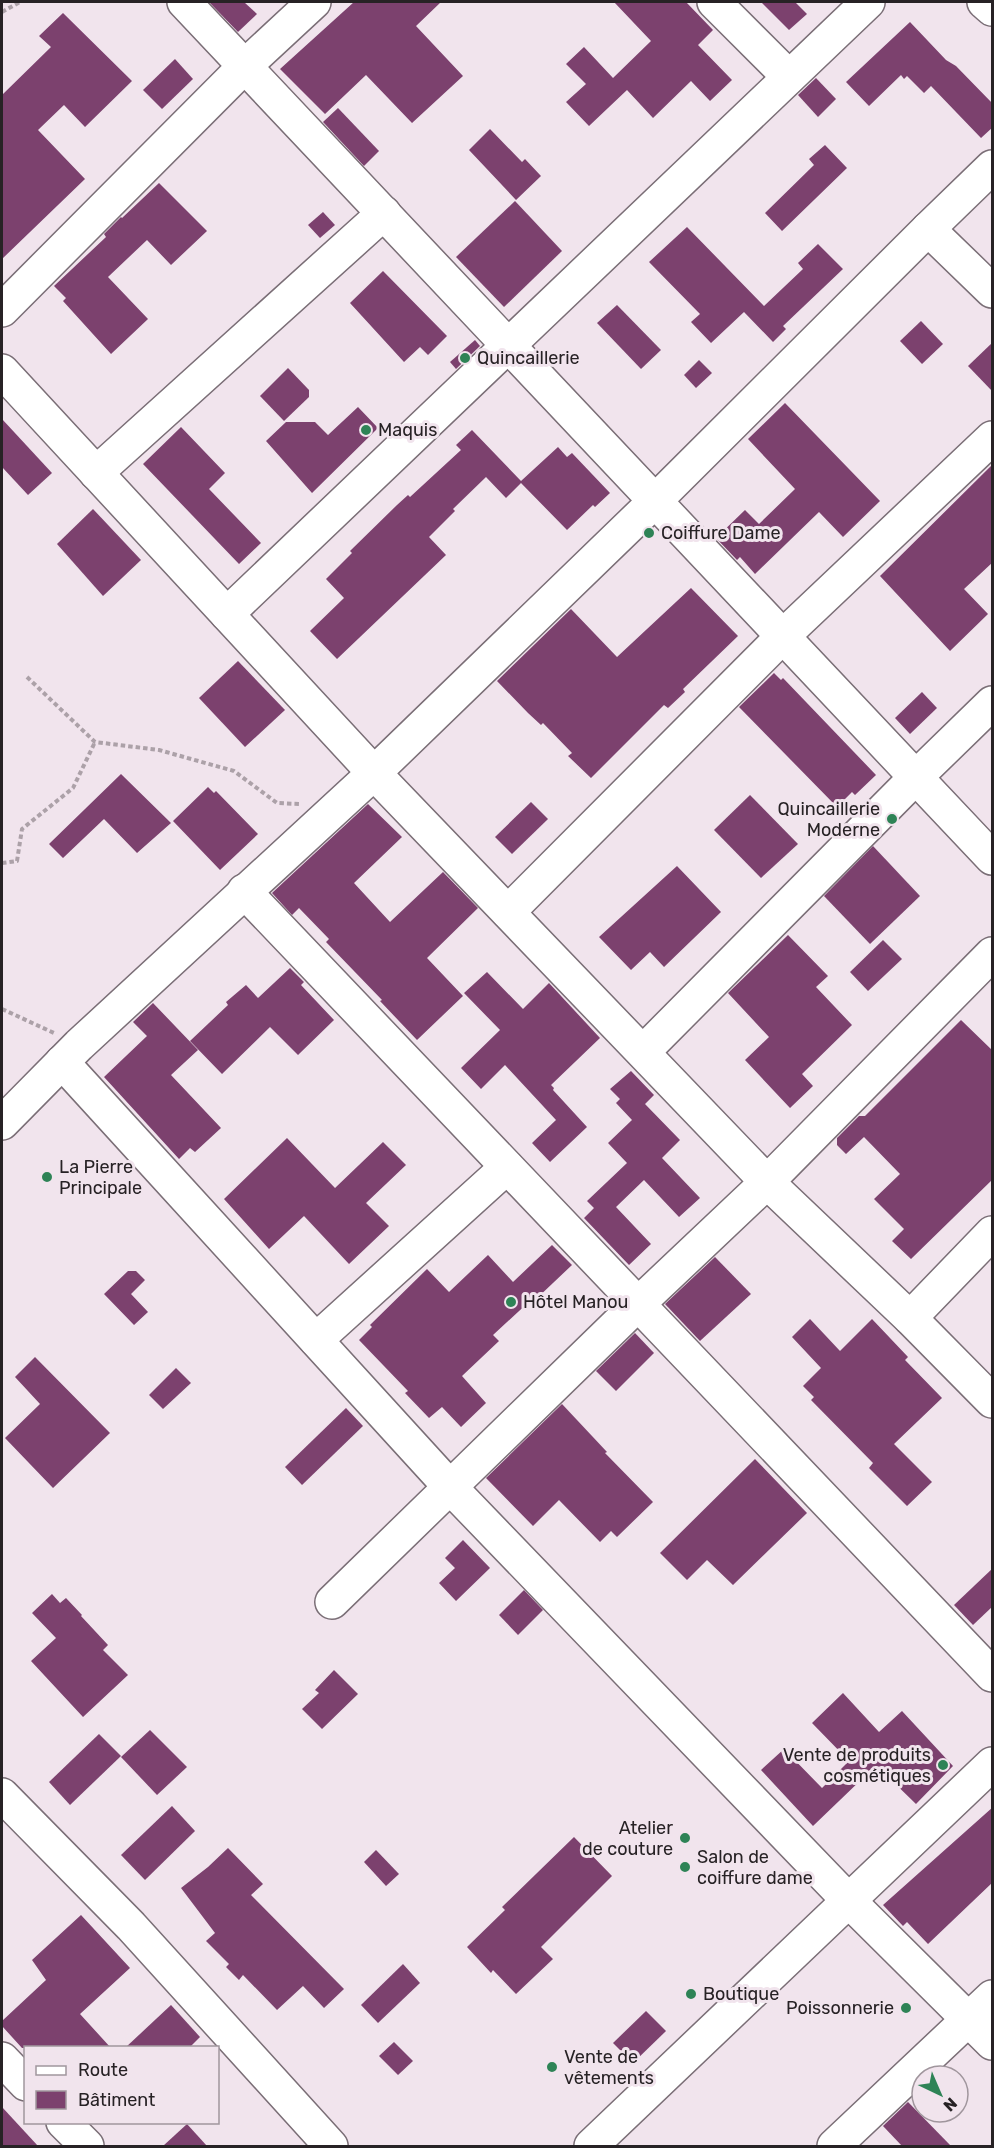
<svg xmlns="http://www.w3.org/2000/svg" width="994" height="2148" font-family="Rubik,sans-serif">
<rect width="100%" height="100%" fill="#f1e4ed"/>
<g fill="#7c416e">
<path d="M209,2H244L257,14L238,32Z"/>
<path d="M354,2H441L416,26L463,76L412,123L366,75L325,114L280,69Z"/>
<path d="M614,2H686L713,30L698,45L732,80L710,101L691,81L653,118L627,90L589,126L566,102L586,84L566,64L584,47L613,78L651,41Z"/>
<path d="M761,2H795L807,14L789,30Z"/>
<path d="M63,13L132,81L85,127L64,105L38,130L85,179L2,259V95L51,47L39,36Z"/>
<path d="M910,22L946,60L956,66L993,104V127L981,138L931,86L924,93L907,76L904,79L901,75L869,106L846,82Z"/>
<path d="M175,59L193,79L162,109L143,90Z"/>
<path d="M816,78L836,99L818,117L798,95Z"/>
<path d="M338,108L379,151L364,166L323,122Z"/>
<path d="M490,129L522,162L525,159L541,176L516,200L469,150Z"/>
<path d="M825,145L847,168L782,231L765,213L814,165L809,159Z"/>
<path d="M159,183L207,231L171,265L147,240L108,277L148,319L111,354L63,301L66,298L54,286L106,237L104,234L121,217L122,218Z"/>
<path d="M515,201L562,251L504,307L456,257Z"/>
<path d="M323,212L335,225L320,238L308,225Z"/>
<path d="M687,227L764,306L803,269L798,263L818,244L843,269L783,326L786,329L773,342L744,312L711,343L691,322L700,314L649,262Z"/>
<path d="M383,271L447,336L428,355L420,347L404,362L350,303Z"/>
<path d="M617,305L661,350L641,369L597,323Z"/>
<path d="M921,321L943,344L922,364L900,341Z"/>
<path d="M475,340L480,346L456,369L450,362Z"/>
<path d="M993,342V392L968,366Z"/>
<path d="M699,360L712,373L696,388L684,375Z"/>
<path d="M288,368L309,390V397L284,421L260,396Z"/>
<path d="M785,403L880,501L843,537L819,512L755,574L740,557L737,560L716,538L745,510L759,524L795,489L748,439Z"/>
<path d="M358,407L378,428L312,493L266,441L286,422H315L328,435Z"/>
<path d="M2,419L52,473L28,495L2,467Z"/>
<path d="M181,427L225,473L209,489L261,543L239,564L143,464Z"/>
<path d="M472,430L521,481L558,447L567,457L572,453L610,493L595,507L593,505L567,530L521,483L506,498L486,477L453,509L455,511L429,537L446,555L337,659L310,631L344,598L326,579L352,553L350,551L397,505L408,495L410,497L461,450L456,445Z"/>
<path d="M993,464V562L964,589L988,614L950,651L880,576Z"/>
<path d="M93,509L141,560L103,596L57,544Z"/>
<path d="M691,588L738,636L683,689L685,692L668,708L664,705L591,778L568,756L572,753L543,723L541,725L528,713L497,681L571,609L617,657Z"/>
<path d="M238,661L285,710L245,747L199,698Z"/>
<path d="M774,673L781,680L783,678L876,775L855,795L852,792L837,807L739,707Z"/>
<path d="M922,692L937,708L910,734L895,718Z"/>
<path d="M121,774L171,823L137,853L104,819L63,858L49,844Z"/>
<path d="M208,787L214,793L216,791L258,834L220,870L173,821Z"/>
<path d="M750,795L798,844L761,878L714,830Z"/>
<path d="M531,802L548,819L512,854L495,837Z"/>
<path d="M368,804L402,837L354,883L390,922L443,872L478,908L427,958L463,996L417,1040L380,1001L382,1000L326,942L329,939L299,908L292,915L272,893Z"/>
<path d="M873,846L920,896L870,944L824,896Z"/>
<path d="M677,866L721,912L664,967L650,952L631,970L599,937Z"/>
<path d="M788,935L828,976L816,987L852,1025L802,1074L813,1086L790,1108L745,1060L769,1037L728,993Z"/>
<path d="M883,940L902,959L868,991L850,972Z"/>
<path d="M290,968L304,982L301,985L334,1020L298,1055L270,1027L222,1074L190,1041L228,1005L226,1002L246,985L258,998Z"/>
<path d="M487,972L523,1009L549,983L600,1038L551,1085L554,1088L553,1090L587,1127L550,1162L532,1143L556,1120L505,1065L481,1089L461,1068L500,1030L464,993Z"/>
<path d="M153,1003L198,1050L171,1075L221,1128L195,1152L190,1148L179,1159L104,1077L147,1036L133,1022Z"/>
<path d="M961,1020L993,1051V1179L911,1259L892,1241L904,1229L874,1199L900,1174L864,1137L846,1154L837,1145V1138L859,1116H865Z"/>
<path d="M631,1071L654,1095L645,1104L680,1140L662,1158L700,1198L679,1217L644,1180L616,1207L651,1244L629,1265L584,1218L594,1208L587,1201L627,1163L608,1143L632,1120L616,1103L620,1099L610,1089Z"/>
<path d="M287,1138L335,1188L383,1142L406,1165L366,1203L389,1226L349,1264L304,1216L269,1249L224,1199Z"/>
<path d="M552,1245L572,1265L534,1301L532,1299L493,1335L499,1341L462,1376L486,1403L461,1427L442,1407L429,1418L405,1393L408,1391L359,1340L372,1327L370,1325L427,1269L449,1292L488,1255L513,1282Z"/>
<path d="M715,1257L751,1294L700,1341L665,1304Z"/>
<path d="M128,1271H136L145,1280L131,1294L148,1312L134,1325L104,1294Z"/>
<path d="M810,1319L840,1351L872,1319L908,1357L905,1360L942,1398L894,1444L932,1482L907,1506L869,1468L873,1463L811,1400L814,1397L803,1386L821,1368L792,1337Z"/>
<path d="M635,1333L654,1353L616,1391L596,1371Z"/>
<path d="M35,1357L110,1433L53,1488L5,1438L40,1404L15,1377Z"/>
<path d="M176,1368L191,1383L163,1409L149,1395Z"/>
<path d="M562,1404L607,1452L605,1453L653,1502L617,1537L611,1531L600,1542L559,1500L533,1526L486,1478Z"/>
<path d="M346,1408L363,1426L302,1485L285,1467Z"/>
<path d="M755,1459L807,1513L733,1585L707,1560L687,1580L660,1553Z"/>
<path d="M463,1540L490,1568L456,1601L439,1583L455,1568L445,1558Z"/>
<path d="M993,1568V1606L973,1625L954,1605Z"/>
<path d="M524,1590L543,1610L518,1635L499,1615Z"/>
<path d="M52,1594L60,1603L66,1598L82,1615L81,1616L108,1645L103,1650L128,1675L83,1717L31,1661L56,1638L32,1613Z"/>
<path d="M334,1670L358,1694L322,1729L302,1709L319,1693L315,1690Z"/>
<path d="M843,1693L879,1732L902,1711L953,1766L916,1804L880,1769L868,1781L864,1777L813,1826L761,1770L784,1749L822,1788L849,1761L812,1723Z"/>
<path d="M150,1730L187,1767L157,1795L121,1757Z"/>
<path d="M99,1734L121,1756L70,1805L49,1782Z"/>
<path d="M172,1806L195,1831L145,1880L121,1855Z"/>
<path d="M993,1807V1882L928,1944L907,1922L903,1926L883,1905Z"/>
<path d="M574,1837L612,1876L541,1947L553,1959L516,1994L493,1970L491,1973L467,1947L505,1910L502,1907Z"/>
<path d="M228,1848L263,1884L251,1895L344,1989L324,2008L303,1986L277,2010L243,1975L239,1980L226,1967L229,1964L206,1941L215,1933L181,1888L208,1867Z"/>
<path d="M376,1850L399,1874L386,1886L364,1862Z"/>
<path d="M81,1915L130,1968L80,2014L111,2048H22L2,2026V2021L46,1980L32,1960Z"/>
<path d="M403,1964L420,1983L378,2023L361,2005Z"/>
<path d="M171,2005L200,2037L189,2048H125Z"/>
<path d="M646,2011L666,2031L633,2063L613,2043Z"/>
<path d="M394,2042L413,2061L398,2075L379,2056Z"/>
<path d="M908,2102L951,2146H902L883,2126Z"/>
<path d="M2,2107L38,2146H2Z"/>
<path d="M187,2124L207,2146H163Z"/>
</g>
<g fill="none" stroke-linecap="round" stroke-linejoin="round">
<g stroke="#7a6e76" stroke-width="36">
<g id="minor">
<path d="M184,2L992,858"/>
<path d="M714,2L789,77"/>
<path d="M984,2L992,9"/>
<path d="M928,229L992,291"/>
<path d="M2,310L245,66L314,2"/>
<path d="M2,371L374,773L767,1182L910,1318L992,1401"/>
<path d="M96,473L384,213"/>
<path d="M227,614L868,2"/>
<path d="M244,891L992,1675"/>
<path d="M508,912L783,636L992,438"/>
<path d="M643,1052L916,777L992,703"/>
<path d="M62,1062L450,1487L849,1901L992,2043"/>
<path d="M2,1123L79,1045L374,773L655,501L928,229L992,167"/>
<path d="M910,1318L992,1233"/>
<path d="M316,1340L507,1167"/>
<path d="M332,1602L638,1304L767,1182L992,954"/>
<path d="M2,1795L131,1926L331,2146"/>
<path d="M2,2059L26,2084"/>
<path d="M63,2122L87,2146"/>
<path d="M591,2146L992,1764"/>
<path d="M834,2146L992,1997"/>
</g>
</g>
<g stroke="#aca1a8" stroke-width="4" stroke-dasharray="4.5 3" stroke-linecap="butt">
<path d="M2,12L20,2"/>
<path d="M27,677L95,742L159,750L234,771L277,803L300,804"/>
<path d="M2,863L17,861L22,829L73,788L95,742"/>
<path d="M2,1009L54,1033"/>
</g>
<use href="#minor" stroke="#fff" stroke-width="33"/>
</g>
<g fill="#2e8356" stroke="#f1e4ed" stroke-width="2">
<circle cx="465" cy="358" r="6"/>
<circle cx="366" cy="430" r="6"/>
<circle cx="649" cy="533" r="6"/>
<circle cx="892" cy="819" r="6"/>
<circle cx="47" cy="1177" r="6"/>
<circle cx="511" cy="1302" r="6"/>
<circle cx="943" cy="1765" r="6"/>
<circle cx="685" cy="1838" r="6"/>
<circle cx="685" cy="1867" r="6"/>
<circle cx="691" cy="1994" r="6"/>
<circle cx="906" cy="2008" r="6"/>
<circle cx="552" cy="2067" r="6"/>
</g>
<g text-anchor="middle" stroke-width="6" stroke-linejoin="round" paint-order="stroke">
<g font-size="18" fill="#272225" stroke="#f1e4ed" text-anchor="start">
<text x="477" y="364">Quincaillerie</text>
<text x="378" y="436">Maquis</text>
<text x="661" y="539">Coiffure Dame</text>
<text x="880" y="815" text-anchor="end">Quincaillerie<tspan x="880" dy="21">Moderne</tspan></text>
<text x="59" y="1173">La Pierre<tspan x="59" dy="21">Principale</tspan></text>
<text x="523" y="1308">Hôtel Manou</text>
<text x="931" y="1761" text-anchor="end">Vente de produits<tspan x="931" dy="21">cosmétiques</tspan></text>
<text x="673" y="1834" text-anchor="end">Atelier<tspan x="673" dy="21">de couture</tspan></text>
<text x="697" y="1863">Salon de<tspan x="697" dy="21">coiffure dame</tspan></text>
<text x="703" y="2000">Boutique</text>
<text x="894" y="2014" text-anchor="end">Poissonnerie</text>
<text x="564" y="2063">Vente de<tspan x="564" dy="21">vêtements</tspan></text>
</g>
</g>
<rect width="994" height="2148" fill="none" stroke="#272225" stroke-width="6"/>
<rect x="24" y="2046" width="195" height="78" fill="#f1e4ed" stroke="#a0969d" stroke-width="1.5"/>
<rect x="36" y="2066" width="30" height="9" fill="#ffffff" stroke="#a0969d" stroke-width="1.5"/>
<text x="78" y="2076" font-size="18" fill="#272225">Route</text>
<rect x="36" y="2091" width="30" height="18" fill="#7c416e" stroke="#a0969d" stroke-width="1.5"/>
<text x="78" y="2106" font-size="18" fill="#272225">Bâtiment</text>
<g transform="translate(940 2094) rotate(136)"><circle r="28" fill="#f1e4ed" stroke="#a0969d" stroke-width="1.5"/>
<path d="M0-4.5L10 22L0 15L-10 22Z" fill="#2e8356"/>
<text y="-9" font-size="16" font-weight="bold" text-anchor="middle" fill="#272225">N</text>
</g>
</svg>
